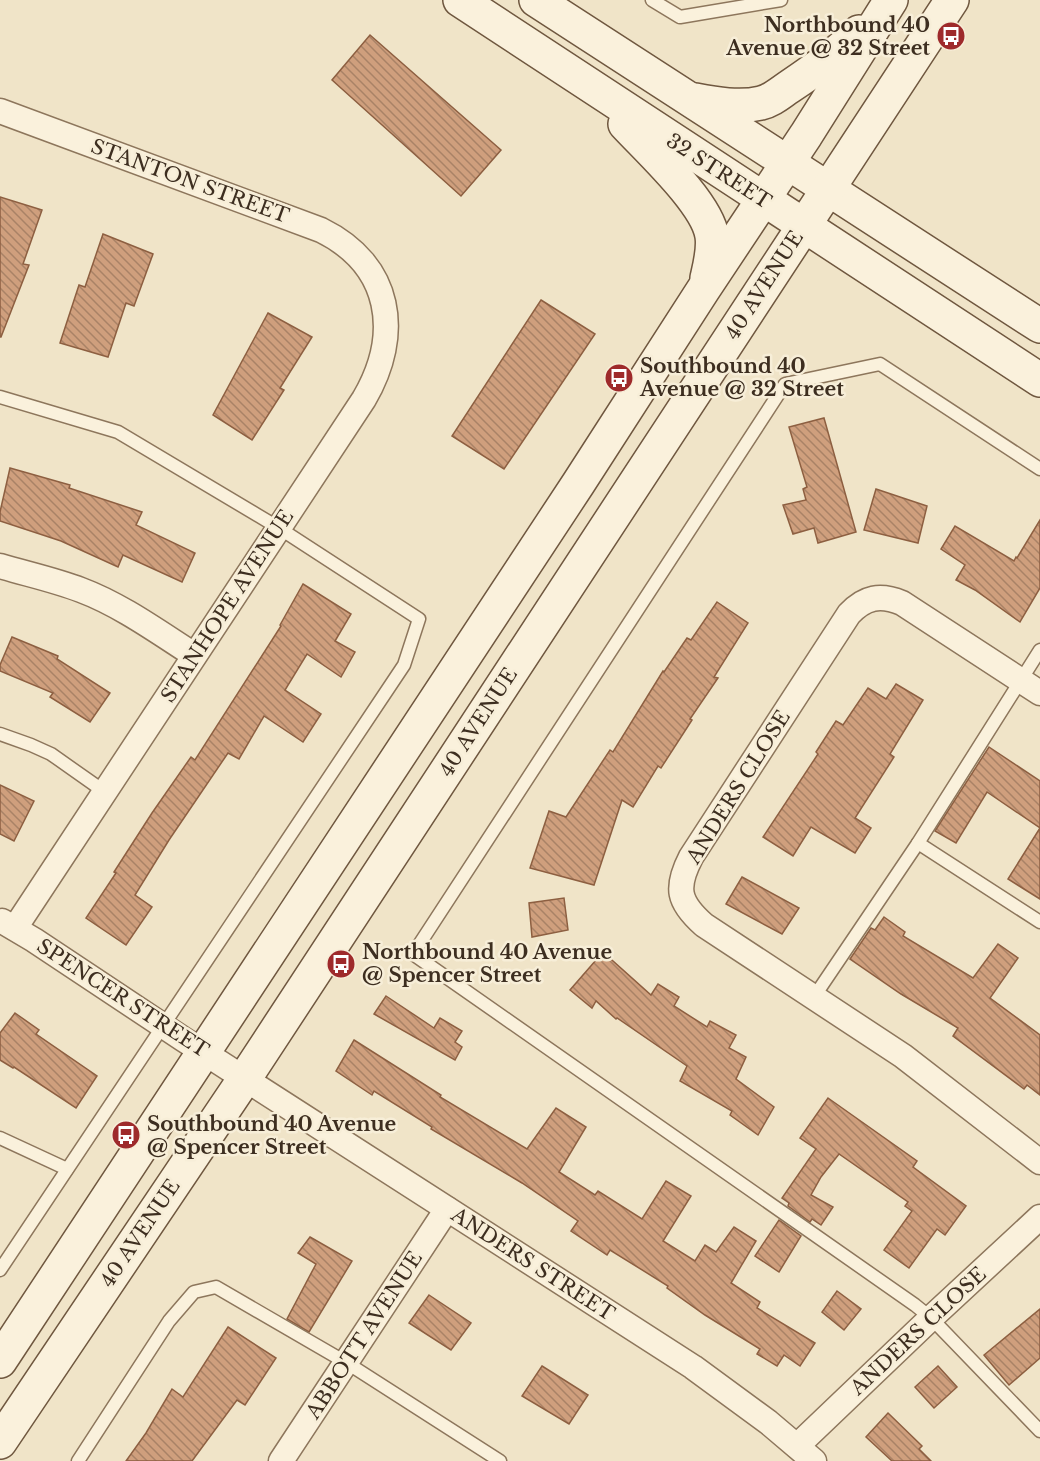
<svg xmlns="http://www.w3.org/2000/svg" width="1040" height="1461" font-family="'Libre Baskerville',serif">
<defs>
<pattern id="building-back-hatch" width="6" height="6" patternUnits="userSpaceOnUse" patternTransform="scale(1.5)"><rect width="6" height="6" fill="#cf9f7d"/><path d="M-1 5l2 2M0 0l6 6M5-1l2 2" fill="none" stroke="#a98266"/></pattern>
</defs>
<rect width="100%" height="100%" fill="#f0e4c8"/>
<g fill="url(#building-back-hatch)" stroke="#8d5f41" stroke-width="1.5">
<path d="M370,35L501,150L461,196L332,80Z"/>
<path d="M0,197L42,210L23,264L29,265L1,337H0Z"/>
<path d="M103,234L153,254L134,306L126,303L108,357L60,343L79,285L85,287Z"/>
<path d="M541,300L595,334L504,469L452,436Z"/>
<path d="M268,313L312,337L280,388L284,390L252,440L213,415Z"/>
<path d="M824,418L856,532L818,543L814,528L793,534L783,505L806,500L803,489L807,487L789,427Z"/>
<path d="M10,468L70,485L69,488L142,512L136,525L195,553L182,582L123,555L118,567L61,541L0,521V512Z"/>
<path d="M876,489L927,506L918,543L864,530Z"/>
<path d="M1040,520V588L1020,622L975,590L956,580L965,565L941,549L955,526L1014,561L1016,557L1017,558Z"/>
<path d="M303,584L351,614L335,641L355,652L341,677L307,654L285,690L321,714L303,742L264,716L239,759L228,753L169,840L135,895L152,907L126,945L86,918L116,873L114,872L152,813L191,757L195,760L281,626L280,625Z"/>
<path d="M717,602L748,623L714,677L718,678L690,719L692,720L661,768L658,766L633,807L622,800L594,885L530,868L549,811L566,817L610,750L613,752L663,671L664,672L687,638L691,640Z"/>
<path d="M12,637L58,656L57,659L110,693L90,722L50,697L53,693L0,671V665Z"/>
<path d="M896,684L923,700L890,754L894,757L855,818L871,828L855,853L811,827L793,856L763,837L818,754L816,752L836,721L843,725L868,688L886,699Z"/>
<path d="M989,747L1040,781V899L1008,879L1040,828L987,792L956,843L935,831Z"/>
<path d="M0,785L34,801L14,841L0,834Z"/>
<path d="M742,877L799,908L782,934L726,904Z"/>
<path d="M564,898L568,930L532,937L529,903Z"/>
<path d="M884,917L905,932L903,936L973,978L998,944L1018,958L990,998L1040,1035V1095L1027,1085L1024,1089L953,1036L958,1028L901,994L850,959L871,928L875,930Z"/>
<path d="M603,952L651,995L658,984L679,997L674,1006L707,1027L710,1021L736,1035L729,1048L746,1057L736,1079L774,1107L758,1135L730,1115L732,1111L680,1081L687,1066L617,1018L616,1019L596,1001L592,1008L570,990Z"/>
<path d="M386,996L434,1028L440,1018L462,1031L455,1042L462,1047L455,1060L374,1014Z"/>
<path d="M15,1013L39,1030L36,1034L97,1076L76,1108L14,1067L13,1068L0,1060V1033Z"/>
<path d="M354,1040L441,1095L440,1097L527,1149L556,1108L586,1127L559,1172L595,1195L598,1191L642,1219L666,1181L691,1196L663,1241L695,1261L705,1245L716,1252L734,1227L756,1241L731,1283L760,1302L757,1308L815,1343L800,1366L784,1355L777,1366L757,1354L760,1349L705,1315L667,1288L668,1286L610,1250L607,1255L571,1231L578,1221L522,1183L431,1129L432,1127L374,1091L372,1095L336,1071Z"/>
<path d="M828,1098L917,1161L913,1167L966,1206L945,1235L937,1229L909,1268L884,1250L912,1211L905,1206L908,1202L839,1154L821,1177L811,1195L833,1207L821,1225L812,1219L810,1222L788,1206L789,1203L782,1198L816,1149L800,1138Z"/>
<path d="M779,1220L801,1236L779,1272L755,1256Z"/>
<path d="M310,1237L352,1261L309,1332L287,1319L316,1264L298,1253Z"/>
<path d="M837,1291L861,1309L844,1330L822,1312Z"/>
<path d="M429,1295L471,1323L451,1350L409,1323Z"/>
<path d="M1040,1309V1358L1009,1385L984,1355Z"/>
<path d="M228,1327L276,1358L245,1405L237,1400L192,1461H126L146,1433L172,1389L183,1397Z"/>
<path d="M542,1366L588,1395L569,1424L522,1396Z"/>
<path d="M938,1366L957,1387L934,1408L915,1387Z"/>
<path d="M888,1413L922,1446L919,1449L931,1461H892L866,1437Z"/>
</g>
<g fill="none" stroke-linecap="round" stroke-linejoin="round">
<g stroke="#8d765c" stroke-width="15">
<g id="service">
<path d="M652,0L680,17L781,0"/>
<path d="M0,397L118,432L279,528L419,619L404,665L0,1270"/>
<path d="M1040,469L880,364L785,384L413,954L915,1305L931,1318L1040,1431"/>
<path d="M0,734L31,745L51,754L105,792"/>
<path d="M918,843L1040,922"/>
<path d="M814,997L918,843L1040,650"/>
<path d="M0,1138L67,1169"/>
<path d="M78,1461L169,1321L194,1292L216,1287L347,1363L500,1461"/>
</g>
</g>
<g stroke="#8d765c" stroke-width="27">
<g id="minor">
<path d="M0,111L321,230C392,265 402,334 364,399L15,928"/>
<path d="M0,566C27,574 55,580 81,590C121,605 158,632 194,655"/>
<path d="M1040,693L902,603C880,594 865,597 849,614L691,857C675,888 678,902 704,925L903,1056L1040,1162"/>
<path d="M2,921L34,940L183,1039L693,1367L768,1422L814,1461"/>
<path d="M797,1446L931,1318L1040,1217"/>
<path d="M281,1461L447,1209"/>
</g>
</g>
<g stroke="#6f573f" stroke-width="36">
<g id="secondary">
<path d="M460,0L1040,380"/>
<path d="M536,0L1040,326"/>
<path d="M695,100C716,104 740,108 761,103C771,101 780,93 789,87C813,71 839,53 859,32"/>
<path d="M625,124C649,150 707,203 712,236C714,250 710,265 707,278"/>
<path d="M0,1361L578,484L703,290L806,135L891,0"/>
<path d="M0,1442L245,1078L952,0"/>
</g>
</g>
<use href="#service" stroke="#faf1dc" stroke-width="12"/>
<use href="#minor" stroke="#faf1dc" stroke-width="24"/>
<use href="#secondary" stroke="#faf1dc" stroke-width="33"/>
</g>
<defs>
<g id="bus-disc" transform="scale(1.5)"><circle r="9.5" fill="#9e2a2b" stroke="#f7eed8"/><path d="M-5-6H5V4H4V6H2V4H-2V6H-4V4H-5ZM-3.5-4V0h7V-4ZM-3.5 1.2v1.5H-2V1.2ZM2 1.2v1.5H3.5V1.2Z" fill="#fff"/></g>
</defs>
<g fill-rule="evenodd">
<use href="#bus-disc" x="951" y="36"/>
<use href="#bus-disc" x="619" y="378"/>
<use href="#bus-disc" x="341" y="964"/>
<use href="#bus-disc" x="126" y="1135"/>
</g>
<g text-anchor="middle" stroke-width="5" stroke-linejoin="round" paint-order="stroke">
<g font-size="20" font-weight="bold" fill="#3d2e20" stroke="#f7eed8" text-anchor="start">
<text x="930" y="32" text-anchor="end">Northbound 40<tspan x="930" dy="23">Avenue @ 32 Street</tspan></text>
<text x="640" y="373">Southbound 40<tspan x="640" dy="23">Avenue @ 32 Street</tspan></text>
<text x="362" y="959">Northbound 40 Avenue<tspan x="362" dy="23">@ Spencer Street</tspan></text>
<text x="147" y="1131">Southbound 40 Avenue<tspan x="147" dy="23">@ Spencer Street</tspan></text>
</g>
<g font-size="20" fill="#3d2e20" stroke="#f7eed8">
<text transform="translate(719 171) rotate(33)" y="7">32 STREET</text>
<text transform="translate(190 181) rotate(20)" y="7">STANTON STREET</text>
<text transform="translate(764 285) rotate(-57)" y="7">40 AVENUE</text>
<text transform="translate(227 606) rotate(-57)" y="7">STANHOPE AVENUE</text>
<text transform="translate(478 722) rotate(-57)" y="7">40 AVENUE</text>
<text transform="translate(738 787) rotate(-58)" y="7">ANDERS CLOSE</text>
<text transform="translate(123 998) rotate(33)" y="7">SPENCER STREET</text>
<text transform="translate(140 1233) rotate(-56)" y="7">40 AVENUE</text>
<text transform="translate(533 1264) rotate(33)" y="7">ANDERS STREET</text>
<text transform="translate(918 1331) rotate(-43)" y="7">ANDERS CLOSE</text>
<text transform="translate(364 1335) rotate(-57)" y="7">ABBOTT AVENUE</text>
</g>
</g>
</svg>
